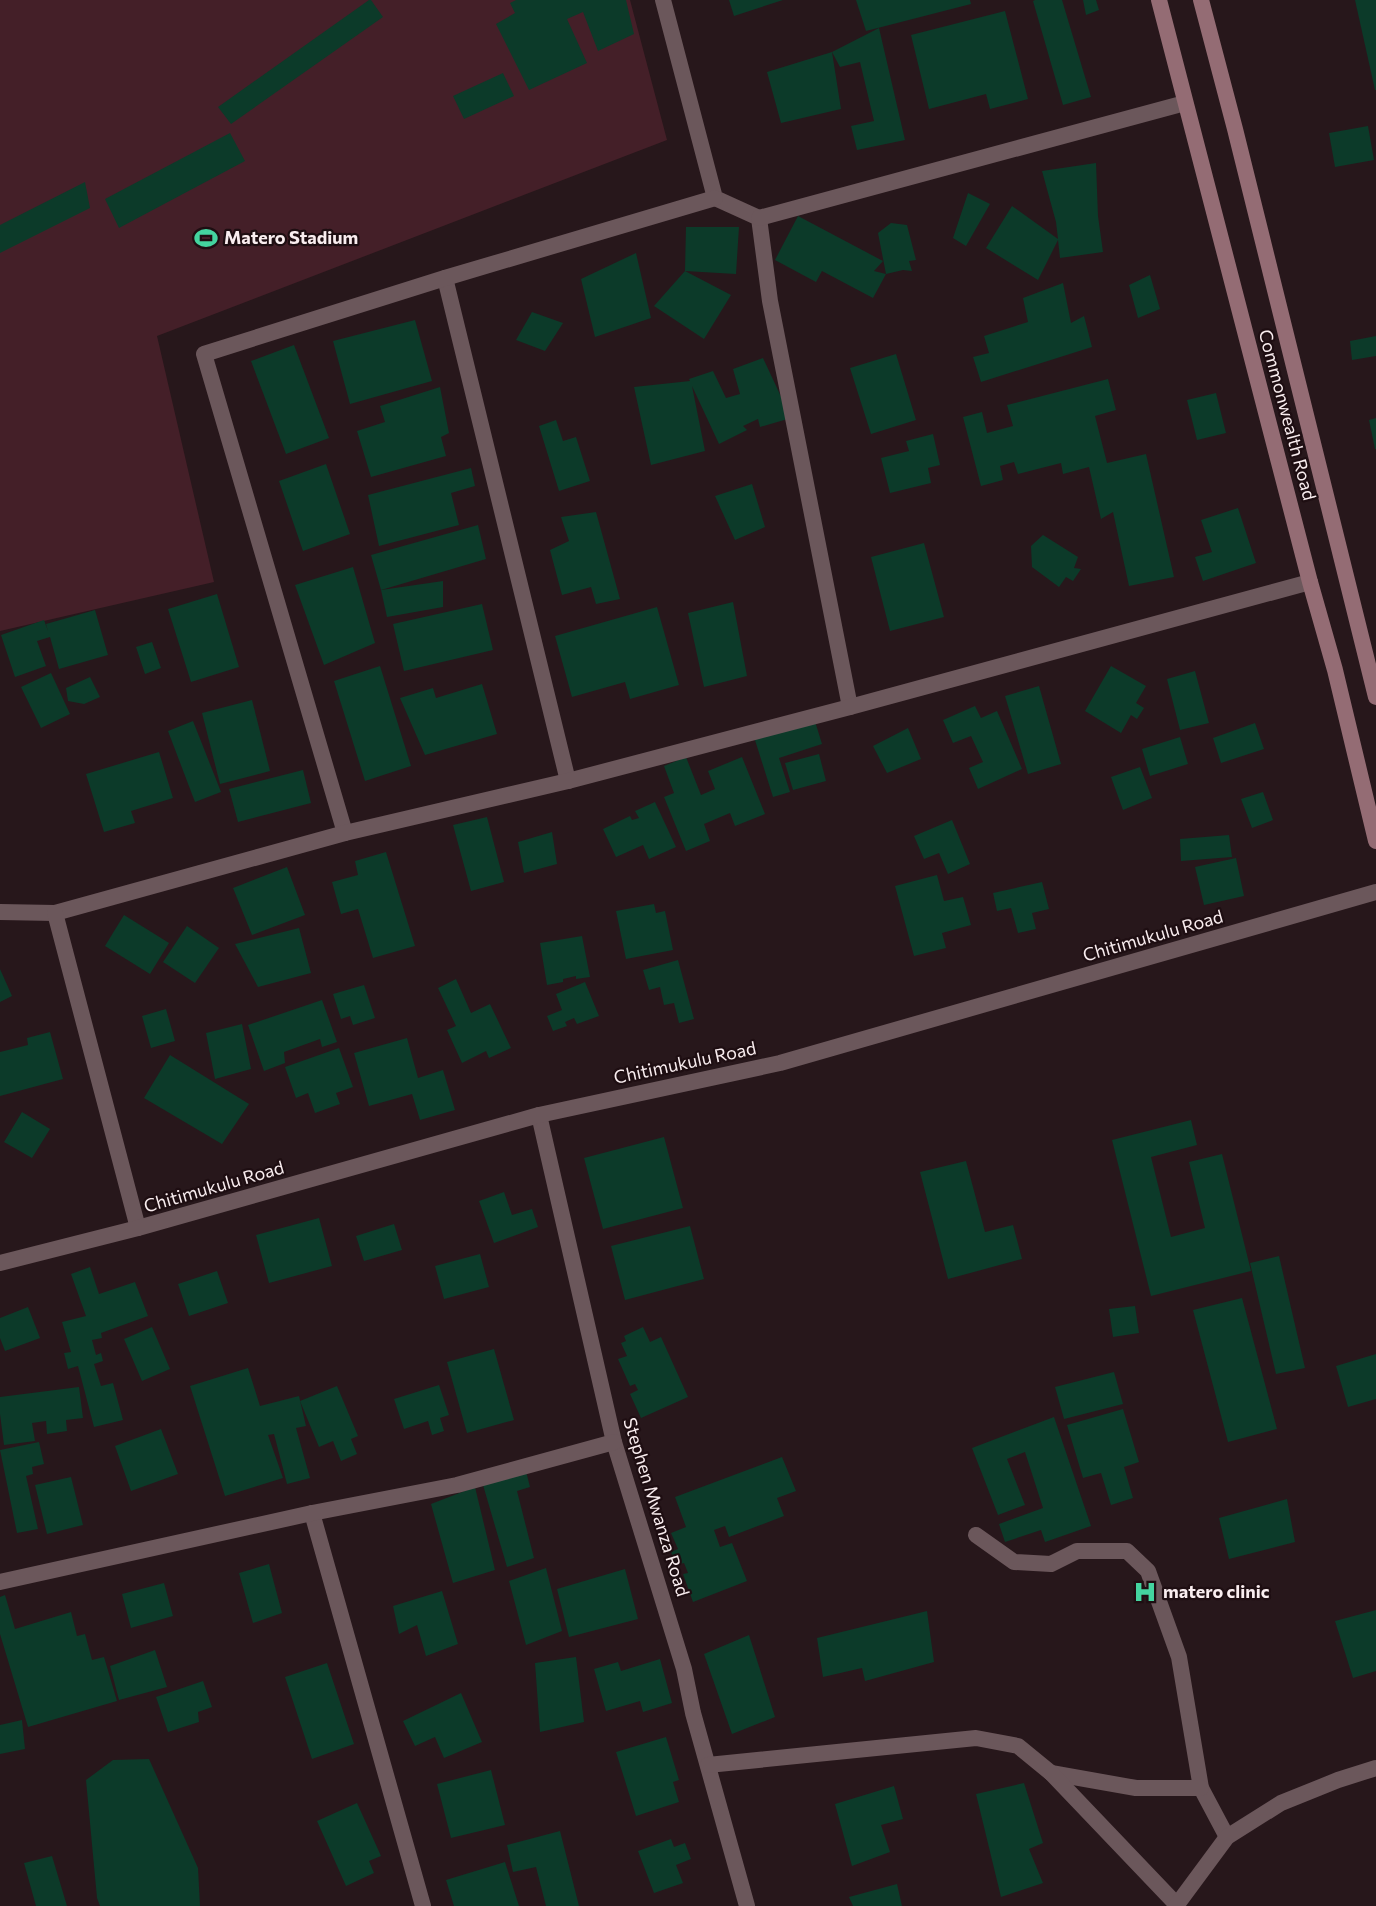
<svg xmlns="http://www.w3.org/2000/svg" width="1376" height="1906" font-family="Commissioner,sans-serif">
<rect width="100%" height="100%" fill="#27171b"/>
<path fill="#441f28" d="M0,0H630L667,140L157,336L214,582L0,631Z"/>
<g fill="#0c3a29">
<path d="M369,0H371L383,17L231,124L218,107Z"/>
<path d="M516,0H626L634,34L598,51L583,12L567,19L587,63L529,90L496,24L515,13L510,3Z"/>
<path d="M729,0H783L734,16Z"/>
<path d="M856,0H970L971,4L866,31Z"/>
<path d="M1035,0H1062L1091,97L1063,105L1033,1Z"/>
<path d="M1083,0H1096L1099,10L1086,15Z"/>
<path d="M1355,0H1376V90H1375Z"/>
<path d="M1005,11L1028,99L990,109L986,94L929,109L911,35Z"/>
<path d="M879,28L905,140L857,150L851,126L874,121L860,62L840,67L832,52L841,109L781,123L767,72L832,52Z"/>
<path d="M503,73L514,96L464,119L453,96Z"/>
<path d="M1368,126L1374,160L1335,167L1329,133Z"/>
<path d="M230,133L245,161L119,228L105,199Z"/>
<path d="M1096,163L1098,216L1103,252L1060,258L1058,240L1038,280L986,248L1012,206L1058,239L1056,222L1042,171Z"/>
<path d="M85,182L90,208L0,253V225Z"/>
<path d="M968,193L990,204L966,246L953,238Z"/>
<path d="M798,216L883,261L874,271L886,274L873,298L822,271L816,282L775,260Z"/>
<path d="M891,223L907,225L916,260L909,261L912,271L903,270L886,274L878,233Z"/>
<path d="M686,227H739L736,274L685,271L731,295L704,339L654,306L685,271Z"/>
<path d="M636,253L651,318L595,337L581,279Z"/>
<path d="M1150,275L1160,309L1138,318L1129,285Z"/>
<path d="M1063,283L1071,323L1084,316L1092,347L981,382L973,357L989,353L984,336L1028,322L1023,298Z"/>
<path d="M532,312L563,323L545,351L516,340Z"/>
<path d="M415,320L432,381L350,404L333,341Z"/>
<path d="M1376,336V356L1352,360L1350,341Z"/>
<path d="M294,345L329,438L286,454L251,361Z"/>
<path d="M896,354L916,420L871,434L850,368Z"/>
<path d="M763,358L791,418L760,427L758,419L743,426L747,430L719,444L692,386L705,451L651,465L634,387L690,381L689,379L713,371L726,398L740,394L733,369Z"/>
<path d="M1108,379L1116,410L1095,416L1107,463L1146,454L1174,577L1129,586L1113,512L1101,519L1089,467L1063,474L1061,463L1018,474L1014,462L1000,466L1003,480L981,486L963,417L982,412L987,433L1013,426L1007,405Z"/>
<path d="M440,387L449,433L441,437L446,456L371,477L357,431L385,422L380,406Z"/>
<path d="M1216,393L1226,433L1197,440L1187,400Z"/>
<path d="M1376,418V449H1375L1369,420Z"/>
<path d="M556,420L563,441L576,437L590,481L559,491L539,426Z"/>
<path d="M933,434L940,465L928,468L931,483L890,493L881,458L909,451L906,441Z"/>
<path d="M326,464L350,534L303,551L279,481Z"/>
<path d="M471,468L475,486L451,493L459,525L379,546L368,495Z"/>
<path d="M752,484L765,527L735,540L715,496Z"/>
<path d="M1238,508L1256,563L1203,581L1195,557L1212,552L1201,520Z"/>
<path d="M596,512L620,599L596,604L591,587L562,595L550,550L569,541L561,517Z"/>
<path d="M478,525L486,559L381,590L371,555Z"/>
<path d="M1043,535L1078,557L1074,568L1081,569L1073,581L1066,577L1059,587L1032,567L1031,546Z"/>
<path d="M924,543L944,617L890,631L871,557Z"/>
<path d="M353,567L375,643L324,665L295,585Z"/>
<path d="M443,581V607L387,617L381,590Z"/>
<path d="M217,594L239,667L191,682L168,609Z"/>
<path d="M733,602L747,676L704,687L688,613Z"/>
<path d="M482,604L493,650L404,671L393,624Z"/>
<path d="M657,607L679,685L630,699L625,682L572,697L555,636Z"/>
<path d="M95,610L108,655L59,669L50,637L37,641L46,666L15,677L1,635L44,620L48,631L46,624Z"/>
<path d="M152,642L161,668L145,674L136,647Z"/>
<path d="M380,666L411,766L365,781L334,681Z"/>
<path d="M1111,666L1146,686L1136,703L1144,708L1137,719L1131,715L1121,733L1085,711Z"/>
<path d="M1195,671L1209,723L1180,730L1167,679Z"/>
<path d="M51,673L70,714L41,728L21,687Z"/>
<path d="M90,677L100,697L84,704L68,701L66,688Z"/>
<path d="M482,684L497,734L425,755L400,698L433,688L436,698Z"/>
<path d="M1039,686L1061,764L1028,774L1005,696Z"/>
<path d="M252,700L270,771L220,784L202,713Z"/>
<path d="M975,706L981,718L997,711L1022,769L978,789L969,768L983,762L971,736L953,743L943,720Z"/>
<path d="M814,718L822,744L779,758L790,792L773,797L754,737Z"/>
<path d="M193,721L221,792L195,802L168,731Z"/>
<path d="M1255,723L1264,749L1221,763L1213,738Z"/>
<path d="M908,728L921,759L887,773L873,746Z"/>
<path d="M1180,737L1188,764L1150,776L1142,749Z"/>
<path d="M159,752L173,798L131,811L135,823L104,832L86,774Z"/>
<path d="M819,754L826,781L793,790L785,763Z"/>
<path d="M686,757L701,795L715,789L708,771L742,757L765,814L735,826L730,813L704,824L710,841L686,851L664,797L674,793L664,766Z"/>
<path d="M1140,767L1152,798L1123,810L1111,777Z"/>
<path d="M303,770L311,803L238,822L229,789Z"/>
<path d="M1263,792L1273,820L1252,828L1241,799Z"/>
<path d="M655,802L676,847L649,859L643,845L616,857L603,829L630,816L632,820L639,818L635,811Z"/>
<path d="M487,817L504,882L471,891L453,825Z"/>
<path d="M952,820L970,864L948,874L939,853L924,859L914,836Z"/>
<path d="M552,832L557,864L524,873L518,842Z"/>
<path d="M1229,835L1232,857L1181,861L1180,839Z"/>
<path d="M386,852L415,946L373,958L358,909L341,914L332,882L358,875L355,861Z"/>
<path d="M1236,858L1244,896L1204,905L1195,867Z"/>
<path d="M287,867L305,915L252,935L233,888Z"/>
<path d="M937,875L944,901L963,897L971,925L942,933L946,948L914,956L895,886Z"/>
<path d="M1042,882L1049,909L1032,913L1036,929L1018,933L1011,908L997,911L993,893Z"/>
<path d="M654,904L656,913L665,911L673,950L626,959L616,911Z"/>
<path d="M124,915L169,943L150,974L105,946Z"/>
<path d="M187,926L219,948L195,983L163,962Z"/>
<path d="M299,928L311,973L258,987L235,944Z"/>
<path d="M582,936L590,977L576,979V976L563,979V982L547,985L540,943Z"/>
<path d="M678,960L694,1019L679,1023L674,1003L664,1005L660,987L649,990L643,970Z"/>
<path d="M0,969L12,996L0,1002Z"/>
<path d="M456,979L471,1013L490,1004L511,1048L489,1058L486,1051L462,1063L447,1030L456,1026L438,988Z"/>
<path d="M585,982L599,1016L577,1024L574,1018L565,1022L567,1026L553,1031L547,1016L562,1010L556,994Z"/>
<path d="M364,985L375,1018L353,1025L350,1016L341,1019L333,994Z"/>
<path d="M322,1000L337,1042L322,1047L320,1039L284,1052L285,1063L264,1071L248,1025Z"/>
<path d="M166,1009L175,1041L151,1048L142,1016Z"/>
<path d="M242,1024L251,1069L215,1079L206,1033Z"/>
<path d="M50,1032L63,1079L0,1096V1052L28,1045L27,1038Z"/>
<path d="M407,1038L418,1078L443,1070L455,1110L420,1120L412,1094L369,1106L354,1053Z"/>
<path d="M339,1048L353,1087L336,1093L340,1104L315,1113L308,1093L296,1098L285,1067Z"/>
<path d="M170,1055L249,1104L222,1144L144,1098Z"/>
<path d="M22,1112L50,1129L32,1158L4,1142Z"/>
<path d="M1191,1120L1197,1145L1151,1157L1171,1237L1205,1228L1189,1162L1222,1154L1251,1271L1151,1296L1112,1140Z"/>
<path d="M664,1137L683,1208L603,1229L584,1158Z"/>
<path d="M966,1161L985,1232L1013,1225L1022,1259L948,1279L920,1172Z"/>
<path d="M504,1192L512,1215L532,1209L538,1227L494,1243L479,1201Z"/>
<path d="M319,1218L332,1266L269,1283L256,1235Z"/>
<path d="M394,1224L402,1250L364,1261L356,1236Z"/>
<path d="M690,1226L704,1279L625,1300L611,1246Z"/>
<path d="M480,1254L489,1287L444,1299L435,1266Z"/>
<path d="M1279,1256L1305,1368L1276,1374L1250,1263Z"/>
<path d="M90,1267L99,1294L135,1282L148,1316L101,1333L102,1338L92,1340L96,1355L101,1353L103,1361L94,1364L101,1386L113,1383L123,1420L94,1427L78,1366L68,1369L64,1353L71,1352L62,1322L86,1316L71,1274Z"/>
<path d="M217,1271L228,1303L189,1316L178,1284Z"/>
<path d="M1242,1298L1277,1429L1228,1442L1193,1310Z"/>
<path d="M1135,1306L1139,1333L1113,1337L1109,1309Z"/>
<path d="M28,1307L40,1338L5,1351L0,1338V1318Z"/>
<path d="M152,1327L170,1369L142,1381L124,1339Z"/>
<path d="M643,1327L650,1342L661,1337L688,1397L641,1418L630,1394L638,1390L635,1384L630,1386L618,1359L627,1356L621,1343L626,1341L624,1336Z"/>
<path d="M494,1349L514,1420L467,1433L447,1362Z"/>
<path d="M1376,1354V1399L1348,1407L1336,1366Z"/>
<path d="M248,1368L260,1406L299,1396L306,1426L296,1428L310,1478L287,1484L274,1434L268,1435L283,1478L225,1496L190,1386Z"/>
<path d="M1114,1372L1123,1404L1064,1419L1055,1387Z"/>
<path d="M439,1385L449,1415L440,1418L444,1431L432,1435L428,1421L404,1429L394,1399Z"/>
<path d="M337,1386L358,1436L351,1439L357,1454L341,1461L333,1441L319,1447L300,1401Z"/>
<path d="M79,1387L83,1418L66,1420L67,1431L47,1434L46,1421L32,1423L35,1441L4,1445L0,1414V1397Z"/>
<path d="M1123,1409L1139,1462L1124,1467L1133,1498L1111,1505L1101,1473L1083,1478L1067,1425Z"/>
<path d="M1054,1417L1091,1526L1045,1542L1041,1530L1005,1542L999,1524L1043,1508L1025,1452L1007,1459L1025,1505L998,1515L972,1448Z"/>
<path d="M161,1429L178,1474L131,1491L115,1446Z"/>
<path d="M39,1442L44,1464L32,1467L33,1474L26,1476L38,1529L17,1533L0,1450Z"/>
<path d="M782,1457L796,1491L777,1498L784,1516L729,1537L725,1526L714,1530L720,1547L732,1543L747,1581L693,1602L683,1574L688,1573L684,1563L676,1565L671,1552L678,1549L671,1533L686,1527L675,1497Z"/>
<path d="M526,1471L530,1487L517,1491L534,1558L507,1567L483,1485Z"/>
<path d="M71,1477L83,1525L47,1534L35,1485Z"/>
<path d="M475,1487L495,1570L453,1583L431,1504Z"/>
<path d="M1287,1499L1295,1542L1229,1559L1219,1518Z"/>
<path d="M269,1564L282,1613L253,1623L239,1573Z"/>
<path d="M546,1568L562,1631L526,1645L509,1581Z"/>
<path d="M625,1569L638,1619L569,1637L557,1589Z"/>
<path d="M164,1583L173,1616L131,1628L122,1594Z"/>
<path d="M442,1591L458,1644L426,1656L417,1625L399,1634L393,1606Z"/>
<path d="M5,1595L15,1629L71,1612L77,1636L85,1634L92,1660L104,1657L117,1701L28,1727L0,1634V1597Z"/>
<path d="M1376,1610V1671L1353,1678L1335,1621Z"/>
<path d="M927,1611L934,1662L865,1681L862,1668L823,1677L817,1638Z"/>
<path d="M749,1635L775,1717L732,1734L704,1654Z"/>
<path d="M155,1650L167,1687L119,1700L110,1666Z"/>
<path d="M576,1657L584,1722L540,1732L535,1663Z"/>
<path d="M660,1659L672,1703L643,1712L640,1701L606,1711L594,1669L618,1662L621,1671Z"/>
<path d="M327,1663L354,1744L312,1759L285,1677Z"/>
<path d="M203,1681L212,1707L198,1712L199,1722L168,1732L156,1697Z"/>
<path d="M461,1693L482,1742L444,1758L435,1737L415,1746L403,1721Z"/>
<path d="M22,1720L25,1749L0,1754V1725Z"/>
<path d="M666,1737L679,1780L673,1782L679,1802L636,1816L616,1752Z"/>
<path d="M149,1759L198,1868L200,1906H100L97,1898L86,1780L113,1760Z"/>
<path d="M491,1770L505,1825L451,1838L437,1784Z"/>
<path d="M1024,1783L1043,1843L1029,1849L1043,1883L1001,1897L976,1794Z"/>
<path d="M894,1786L903,1819L881,1825L890,1852L852,1866L835,1804Z"/>
<path d="M357,1803L381,1856L369,1861L374,1873L346,1886L317,1821Z"/>
<path d="M560,1831L579,1906H546L536,1867L513,1872L507,1845Z"/>
<path d="M671,1839L674,1847L685,1843L691,1859L676,1865L683,1883L654,1893L638,1851Z"/>
<path d="M52,1856L67,1906H36L24,1863Z"/>
<path d="M505,1862L519,1906H454L446,1880Z"/>
<path d="M897,1884L902,1906H853L849,1897Z"/>
</g>
<g fill="none" stroke-linecap="round" stroke-linejoin="round">
<g stroke="#6b575b" stroke-width="16">
<path d="M976,1535L1014,1562L1051,1564L1077,1551H1127L1148,1571L1179,1657L1201,1788L1227,1837"/>
<path d="M1051,1773L1136,1788H1201"/>
</g>
<g stroke="#6b575b" stroke-width="16">
<path d="M663,0L715,198L759,218L770,301L850,707"/>
<path d="M759,218L1185,103"/>
<path d="M445,278L568,781"/>
<path d="M345,833L204,354L445,278L715,198"/>
<path d="M0,912L55,913L345,833L568,781L850,707L1310,582"/>
<path d="M55,913L138,1228"/>
<path d="M539,1115L614,1442L684,1669L693,1713L747,1906"/>
<path d="M312,1513L423,1906"/>
<path d="M0,1582L312,1513L457,1485L614,1442"/>
<path d="M708,1765L976,1738L1018,1746L1051,1773L1177,1905"/>
<path d="M1176,1906L1227,1837L1281,1803L1338,1780L1376,1768"/>
</g>
<path stroke="#6b575b" stroke-width="16" d="M0,1263L138,1228L539,1115L780,1063L1376,892"/>
<g stroke="#946c74" stroke-width="16">
<path d="M1159,0L1310,582L1335,670L1376,841"/>
<path d="M1201,0L1235,129L1376,697"/>
</g>
</g>
<defs>
<g id="stadium-bare" transform="scale(1.8)"><path d="M0-5a6.5 5 0 1 0 0 10a6.5 5 0 1 0 0-10ZM-3.5-1.8h7v3.6h-7Z" fill="#44d49f" stroke="#1e0e12" stroke-width="2.5" paint-order="stroke"/></g>
<g id="hospital-bare" transform="scale(1.8)"><path d="M-5-5h3v3.5h4V-5h3V5h-3V1.5h-4V5h-3Z" fill="#44d49f" stroke="#1e0e12" stroke-width="2.5" paint-order="stroke"/></g>
</defs>
<g fill-rule="evenodd">
<use href="#stadium-bare" x="206" y="238"/>
<use href="#hospital-bare" x="1145" y="1592"/>
</g>
<g text-anchor="middle" stroke-width="4.5" stroke-linejoin="round" paint-order="stroke">
<g font-size="18" font-weight="bold" fill="#f9edef" stroke="#1e0e12" text-anchor="start">
<text x="224" y="244">Matero Stadium</text>
<text x="1163" y="1598">matero clinic</text>
</g>
<g font-size="18" fill="#f9edef" stroke="#1e0e12">
<text transform="translate(1287 415) rotate(75)" y="6">Commonwealth Road</text>
<text transform="translate(1153 936) rotate(-16)" y="6">Chitimukulu Road</text>
<text transform="translate(685 1063) rotate(-12)" y="6">Chitimukulu Road</text>
<text transform="translate(214 1187) rotate(-16)" y="6">Chitimukulu Road</text>
<text transform="translate(656 1507) rotate(73)" y="6">Stephen Mwanza Road</text>
</g>
</g>
</svg>
